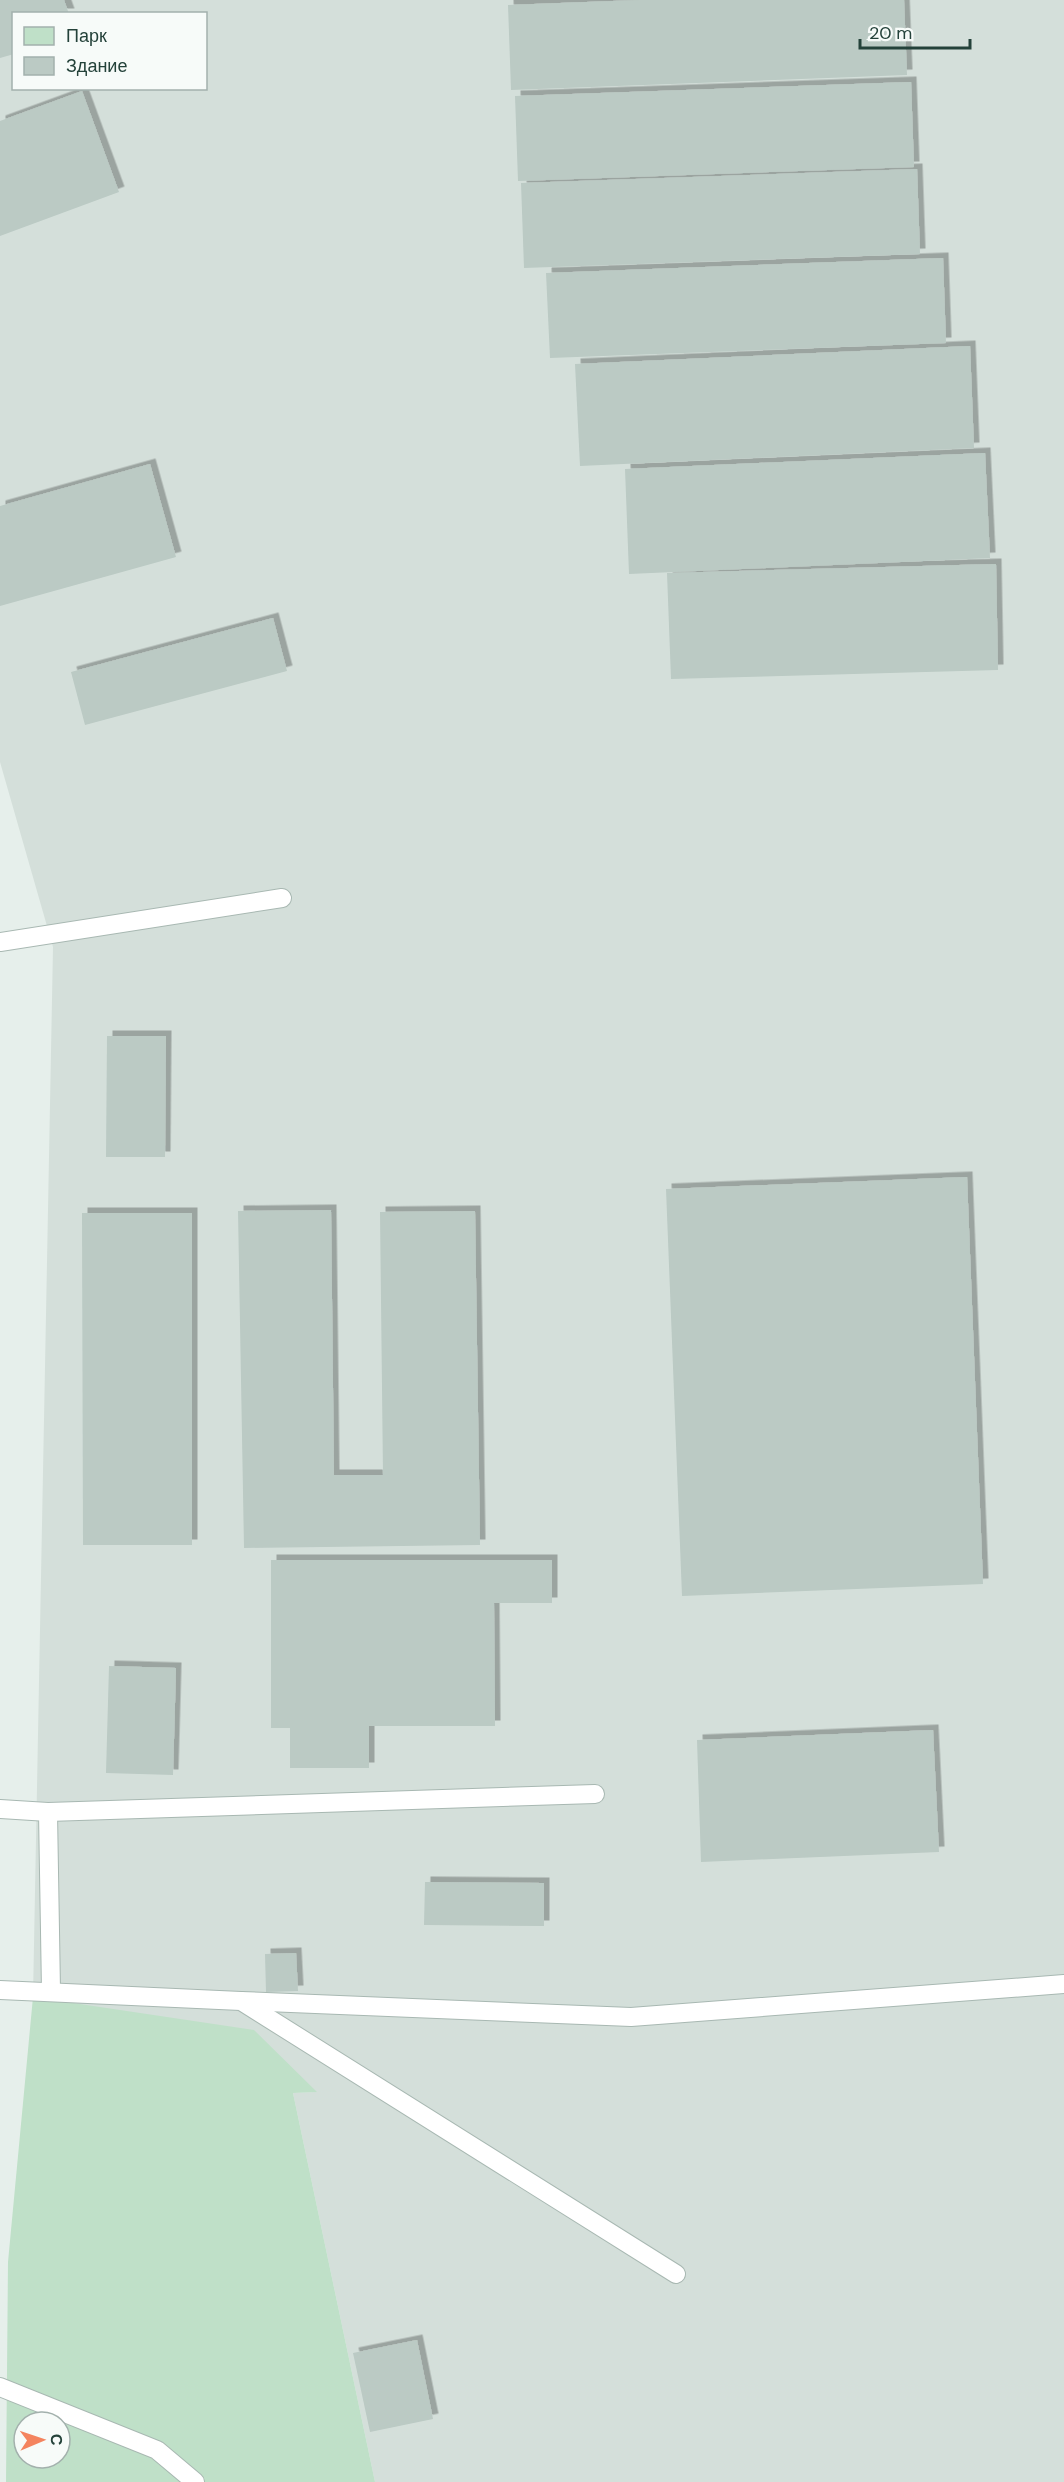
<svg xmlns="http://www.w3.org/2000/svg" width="1064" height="2482" font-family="'DM Sans',sans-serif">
<defs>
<filter id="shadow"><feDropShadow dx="5.5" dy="-5.5" stdDeviation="0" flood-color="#0004"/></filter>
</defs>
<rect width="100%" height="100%" fill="#e6efeb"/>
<path fill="#d4dfda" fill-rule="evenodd" d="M0,0H1064V2482H375L293,2093L315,2092L33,1997L53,947L0,762ZM14,14H206V88H14Z"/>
<path fill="#bfe0c8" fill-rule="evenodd" d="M33,1997L254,2030L317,2092L293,2093L375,2482H6L8,2262ZM24,2422H60V2458H24Z"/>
<g fill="#bbcac4" filter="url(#shadow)">
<path d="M0,0H64L69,14H14V54L0,58Z"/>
<path d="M639,0H904L907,75L511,90L508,5Z"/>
<path d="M911,82L914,167L518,181L515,96Z"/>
<path d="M82,91L119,192L0,236V121Z"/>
<path d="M917,169L920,254L524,268L521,183Z"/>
<path d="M943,258L946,343L550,358L546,273Z"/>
<path d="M970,346L974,448L580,466L575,364Z"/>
<path d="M985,453L990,558L629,574L625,469Z"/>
<path d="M150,464L176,557L0,606V506Z"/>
<path d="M996,564L998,670L671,679L667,573Z"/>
<path d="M273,618L287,671L85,725L71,672Z"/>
<path d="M107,1036H166L165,1157H106Z"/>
<path d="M967,1177L983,1584L682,1596L666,1189Z"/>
<path d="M331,1210L334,1475H383L380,1212L475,1211L480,1545L244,1548L238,1211Z"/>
<path d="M82,1213H192V1545H83Z"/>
<path d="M271,1560H552V1603H494L495,1726H369V1768H290V1728H271Z"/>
<path d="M109,1666L176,1668L173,1775L106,1773Z"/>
<path d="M933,1730L939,1852L701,1862L697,1740Z"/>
<path d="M425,1882L544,1883V1926L424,1925Z"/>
<path d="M296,1953L298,1991L266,1992L265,1954Z"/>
<path d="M417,2340L433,2419L370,2432L353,2353Z"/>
</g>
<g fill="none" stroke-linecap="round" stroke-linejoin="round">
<g stroke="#a8b8b2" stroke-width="20">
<g id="service">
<path d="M0,942L282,898"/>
<path d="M0,1809L48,1812L51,1991"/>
<path d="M48,1812L595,1794"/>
<path d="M0,1990L241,2001L676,2274"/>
<path d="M241,2001L631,2017L1064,1984"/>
<path d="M0,2387L157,2450L195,2482"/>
</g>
</g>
<use href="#service" stroke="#fff" stroke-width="18"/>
</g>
<rect x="12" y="12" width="195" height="78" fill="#f7fbf9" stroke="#a3b1ad" stroke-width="1.5"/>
<rect x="24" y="27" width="30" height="18" fill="#bfe0c8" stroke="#a3b1ad" stroke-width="1.5"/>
<text x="66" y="42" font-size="18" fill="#24423a">Парк</text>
<rect x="24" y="57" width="30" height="18" fill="#bbcac4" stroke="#a3b1ad" stroke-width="1.5"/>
<text x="66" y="72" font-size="18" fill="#24423a">Здание</text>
<g transform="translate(42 2440) rotate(88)"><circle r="28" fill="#f7fbf9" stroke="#a3b1ad" stroke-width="1.5"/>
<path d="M0-4.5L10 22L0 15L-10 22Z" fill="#f4845f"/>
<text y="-9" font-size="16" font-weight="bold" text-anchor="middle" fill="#24423a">С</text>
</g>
<path d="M860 39v9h110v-9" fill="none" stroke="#24423a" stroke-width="3"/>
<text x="869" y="39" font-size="18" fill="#24423a" stroke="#f7fbf9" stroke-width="4.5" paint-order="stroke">20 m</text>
</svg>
